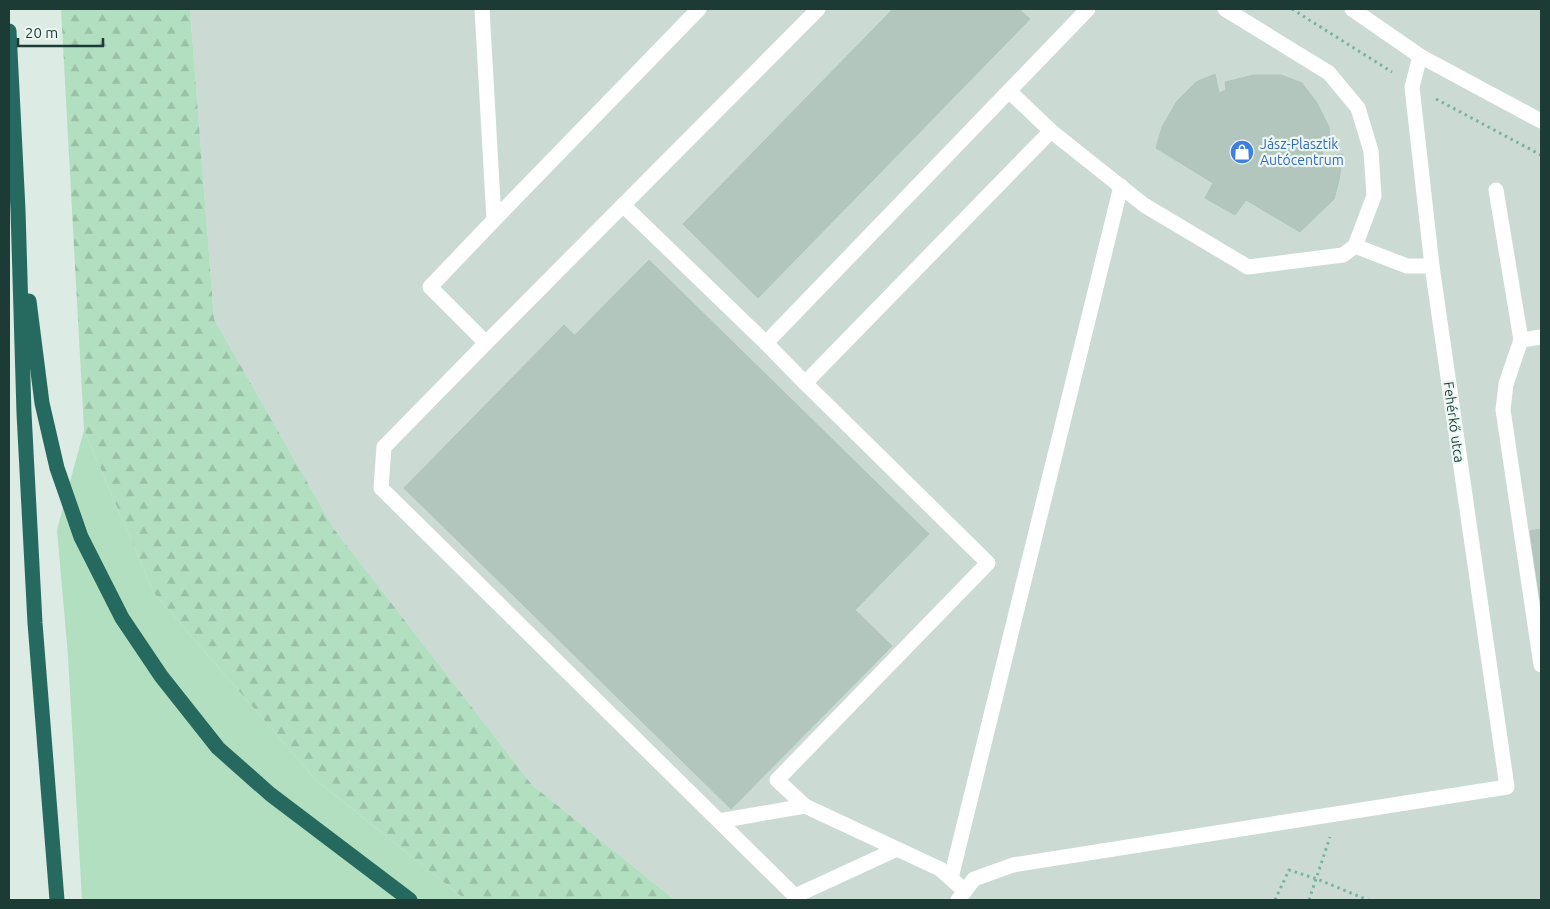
<svg xmlns="http://www.w3.org/2000/svg" width="1550" height="909" font-family="Ubuntu,sans-serif">
<defs>
<pattern id="forest-firs" width="22" height="20" patternUnits="userSpaceOnUse" patternTransform="scale(1.25)"><rect width="22" height="20" fill="#b3dfc1"/><path d="M5 1l3.5 6h-7zM16 11l3.5 6h-7z" fill="#9ac0a6"/></pattern>
</defs>
<rect width="100%" height="100%" fill="#ddebe5"/>
<path fill="#cbdbd4" d="M190,9H1541V900H675L532,785L334,529L214,319Z"/>
<path fill="#b3dfc1" d="M84,430L154,593L316,780L466,900H82L68,656L57,530Z"/>
<path fill="url(#forest-firs)" d="M61,9H190L214,319L334,529L532,785L675,900H466L316,780L154,593L84,430Z"/>
<g fill="#b2c6be" stroke="#afc5bd">
<path d="M893,9H1019L1030,19L758,298L683,224Z"/>
<path d="M1215,74L1219,93L1226,90L1225,82L1254,75H1281L1302,83L1317,103L1329,127L1330,148L1322,150L1323,157L1343,154L1339,180L1334,199L1300,232L1246,200L1235,215L1205,198L1213,183L1156,148L1162,127L1177,101L1196,82Z"/>
<path d="M649,260L929,534L855,610L575,335Z"/>
<path d="M564,325L892,646L731,809L404,488Z"/>
<path d="M1541,529V606L1530,531Z"/>
</g>
<g fill="none" stroke-linecap="round" stroke-linejoin="round">
<g stroke="#7ab2a3" stroke-width="3" stroke-dasharray="2.5 4" stroke-linecap="butt">
<path d="M1292,9L1392,72"/>
<path d="M1436,99L1541,155"/>
<path d="M1275,900L1289,870L1317,879L1368,900"/>
<path d="M1309,900L1330,837"/>
</g>
<g stroke="#fff" stroke-width="15">
<path d="M482,9L494,220L699,9"/>
<path d="M1352,9L1420,56L1541,121"/>
<path d="M1051,131L1144,205L1248,267L1343,255L1355,246L1374,196L1371,151L1358,108L1329,73L1225,9"/>
<path d="M1496,190L1521,340"/>
<path d="M623,205L766,343L1088,9"/>
<path d="M494,220L430,287L486,343L818,9"/>
<path d="M1355,246L1407,266H1432"/>
<path d="M1541,337L1521,340L1506,384L1503,410L1541,665"/>
<path d="M486,343L384,447L381,488L795,896L895,850"/>
<path d="M766,343L805,383L1051,131L1009,91"/>
<path d="M805,383L988,563L777,780L805,806L940,869L965,891"/>
<path d="M719,821L805,806"/>
<path d="M951,878L1121,186"/>
<path d="M958,900L974,879L1013,865L1507,787L1432,266L1412,87L1420,56"/>
</g>
<g stroke="#266a5f" stroke-width="15">
<path d="M9,31L18,210L24,413L35,623L57,900"/>
<path d="M29,301L42,403L57,468L81,537L122,618L161,676L218,748L270,794L410,900"/>
</g>
</g>
<defs>
<g id="shop-disc" transform="scale(1.25)"><circle r="9.5" fill="#3f7fe0" stroke="#edf7f3"/><path d="M-5-2.5h2.3a2.7 3.5 0 0 1 5.4 0H5L5.5 6h-11ZM-1.5-2.5h3a1.5 2.3 0 0 0-3 0Z" fill="#fff"/></g>
</defs>
<g fill-rule="evenodd">
<use href="#shop-disc" x="1242" y="152"/>
</g>
<g text-anchor="middle" stroke-width="4.5" stroke-linejoin="round" paint-order="stroke">
<g font-size="14" fill="#366cbe" stroke="#edf7f3" text-anchor="start">
<text x="1260" y="149">Jász-Plasztik<tspan x="1260" dy="16">Autócentrum</tspan></text>
</g>
<g font-size="14" fill="#1d3b35" stroke="#edf7f3">
<text transform="translate(1454 422) rotate(82)" y="5">Fehérkő utca</text>
</g>
</g>
<rect width="1550" height="909" fill="none" stroke="#1d3b35" stroke-width="20"/>
<path d="M18 38v8h85v-8" fill="none" stroke="#1d3b35" stroke-width="2.5"/>
<text x="25" y="38" font-size="15" fill="#1d3b35" stroke="#edf7f3" stroke-width="4" paint-order="stroke">20 m</text>
</svg>
